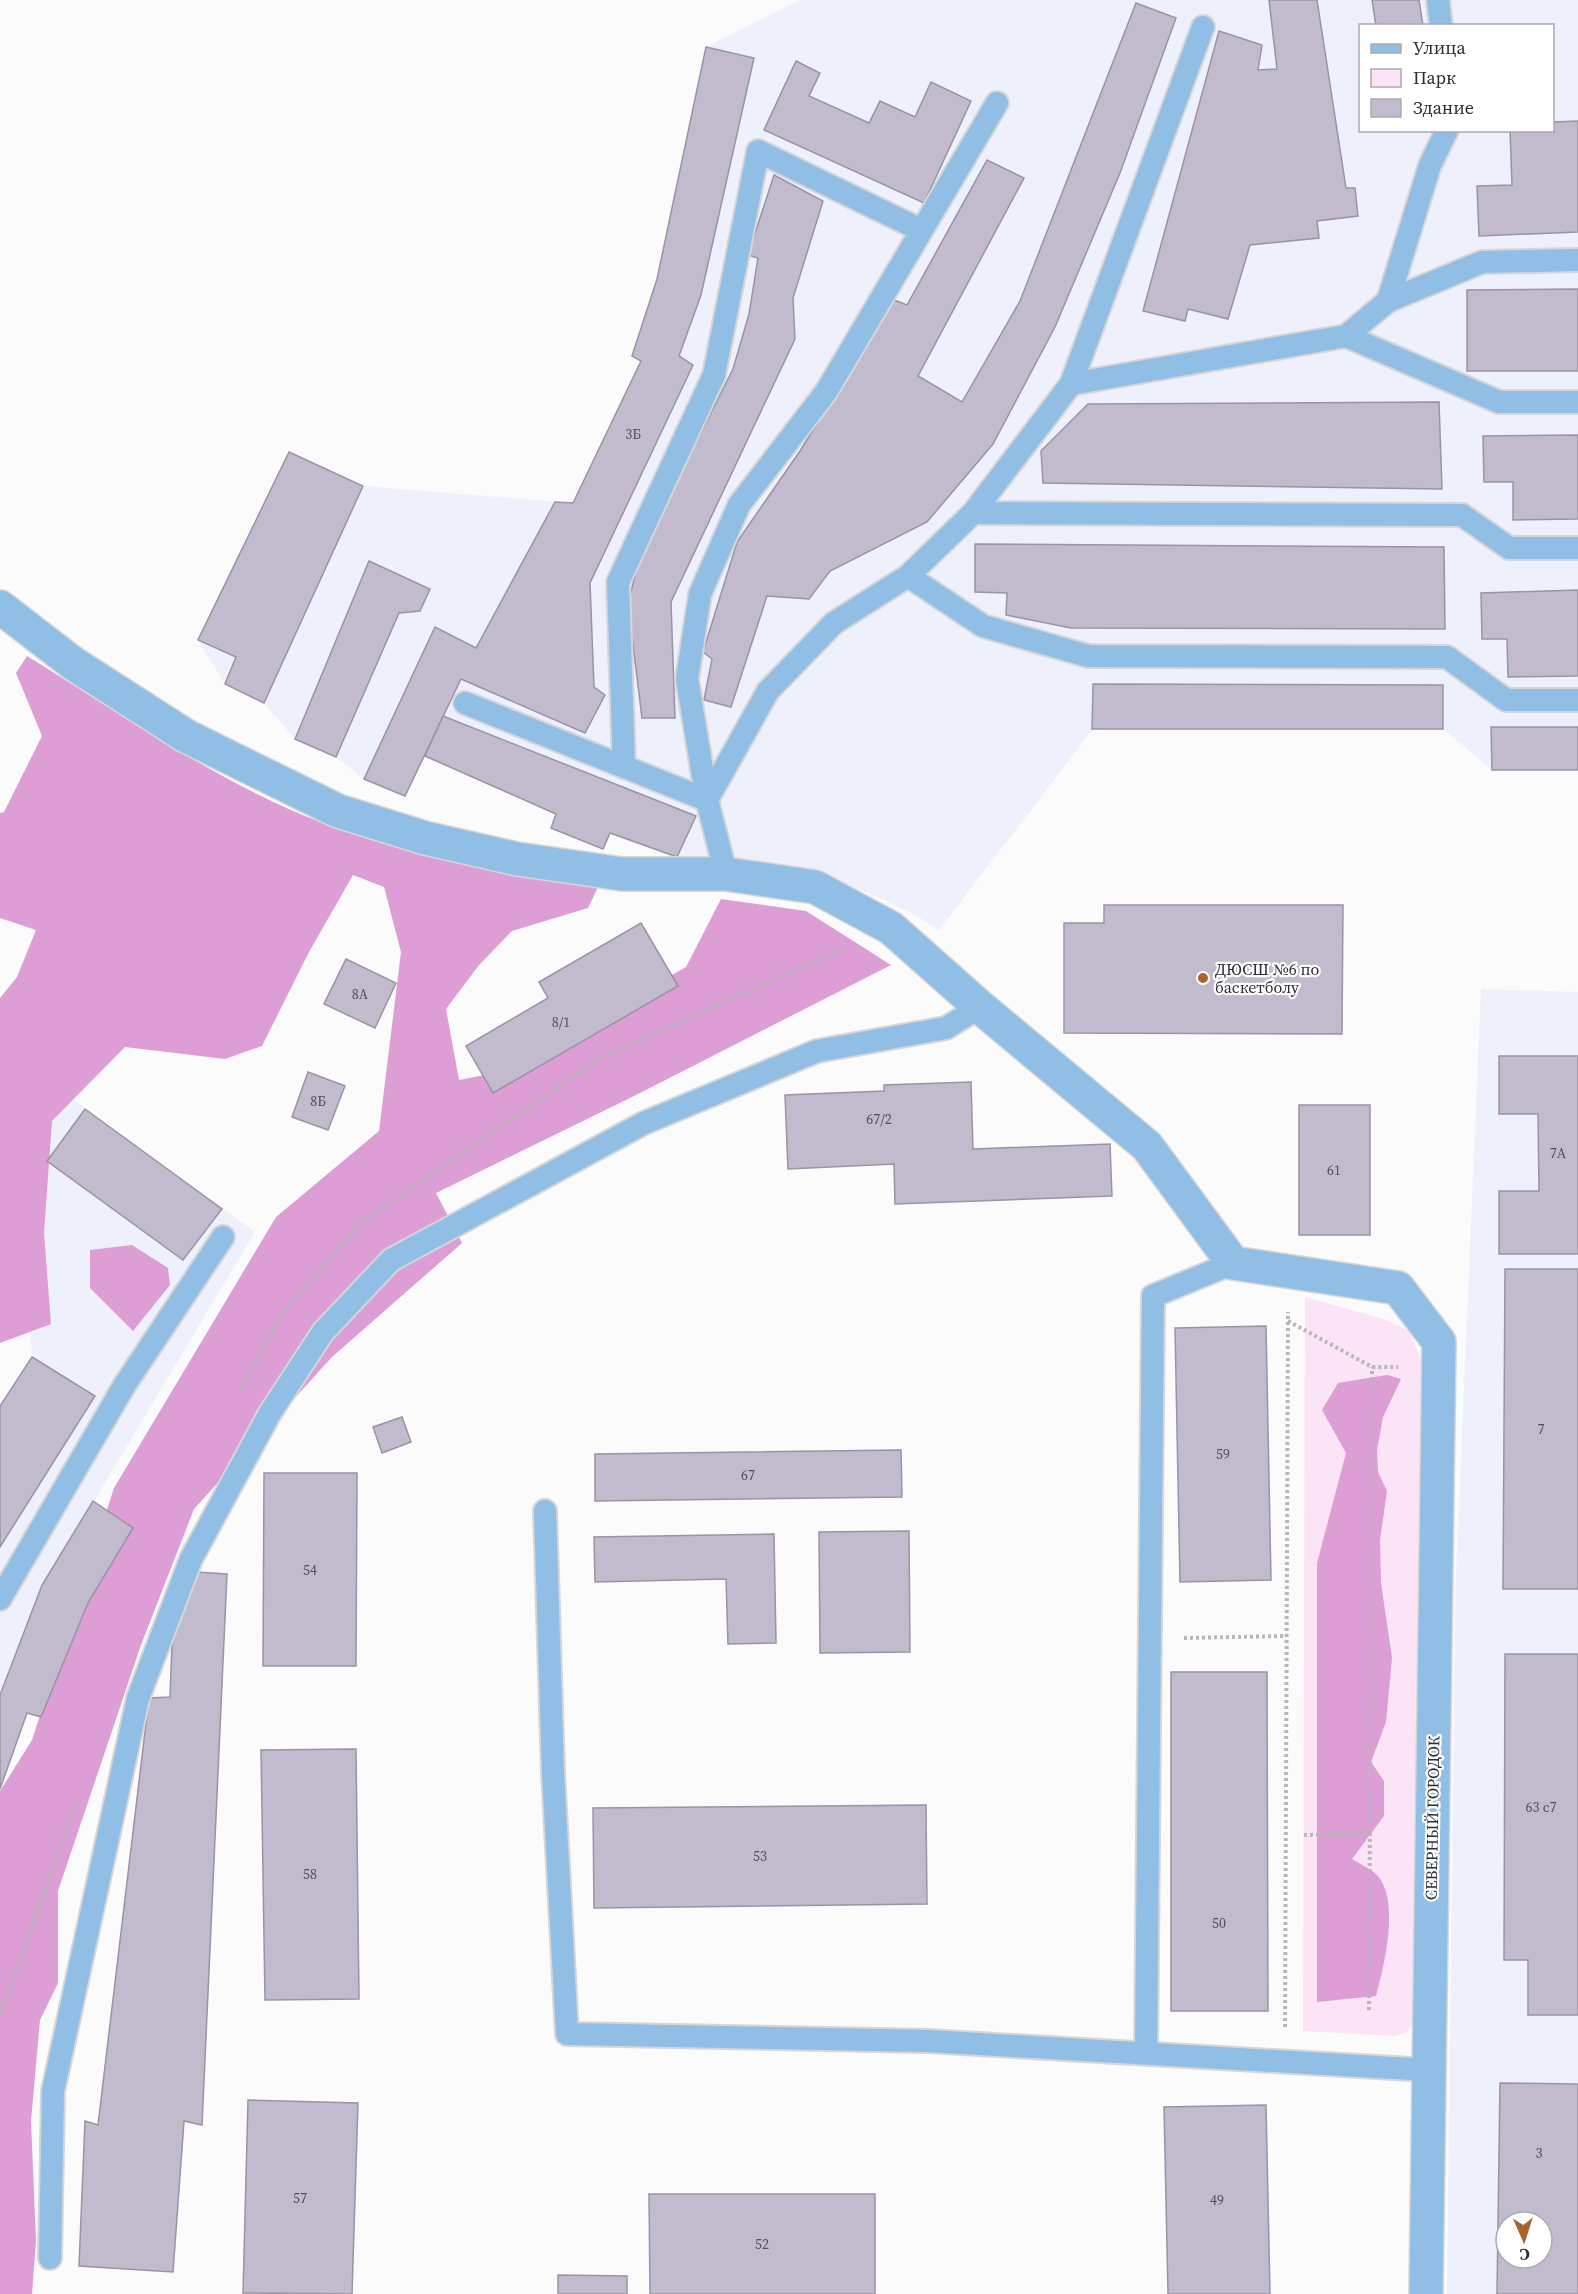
<svg xmlns="http://www.w3.org/2000/svg" width="1578" height="2294" font-family="'Source Serif 4',serif">
<rect width="100%" height="100%" fill="#fbfbfb"/>
<g fill="#eef1fc" fill-rule="evenodd">
<path d="M800,0H1578V770H1492L1443,729H1093L939,930L912,913L822,873L677,857L610,833L603,849L551,828L556,814L425,756L405,796L364,779L336,757L295,739L264,703L225,684L198,640L289,452L363,486L573,503L641,361L632,356L657,279L706,47ZM1360,26H1552V130H1360Z"/>
<path d="M1481,989L1578,992V2294H1447L1455,1600ZM1506,2222H1542V2258H1506Z"/>
<path d="M53,1085L255,1232L94,1501L41,1717L27,1713L0,1789V1406L32,1357L17,1136Z"/>
</g>
<path fill="#fae4f6" d="M1305,1297L1384,1319L1408,1330L1424,1365L1414,2023L1406,2033L1395,2036L1303,2031Z"/>
<g fill="#dc9ed4">
<path d="M27,656C122,714 224,787 328,825C416,858 507,871 599,885L588,908L512,931L479,965L446,1009L459,1080L504,1071L686,967L721,899L806,911L891,965L636,1095L436,1193L462,1243L332,1357L194,1509L141,1645L58,1891V1983L40,2020L31,2121L36,2240L32,2294H0V1791L32,1740L114,1488L276,1217L379,1131L401,952L384,887L353,875L309,952L262,1046L225,1059L125,1047L52,1121L44,1233L51,1324L0,1343V998L17,977L36,930L0,918V813L4,812L42,736L16,673Z"/>
<path d="M132,1245L168,1268L170,1285L133,1331L90,1288V1250Z"/>
<path d="M1387,1375L1401,1379L1383,1417L1377,1450L1378,1472L1387,1491L1380,1540L1381,1583L1392,1658L1386,1722L1371,1762L1384,1781V1816L1352,1859C1359,1864 1370,1868 1376,1874C1401,1899 1384,1966 1376,1996L1317,2002V1563L1346,1453L1322,1410L1338,1383Z"/>
</g>
<g fill="#c2bbce" stroke="#9a93a5" stroke-width="1.5" fill-rule="evenodd">
<path d="M1269,0H1317L1346,188H1355L1358,216L1317,221L1319,238L1250,245L1228,319L1188,309L1185,321L1143,311L1219,31L1262,45L1258,70L1277,69Z"/>
<path d="M1372,0H1419L1423,26H1376Z"/>
<path d="M1136,3L1176,18L1120,173L1055,327L993,444L927,522L830,571L809,599L767,596L731,707L704,700L712,659L703,652L737,542L800,451L894,300L907,305L987,160L1024,178L918,376L962,402L1020,301Z"/>
<path d="M706,47L754,58L701,295L679,356L693,365L590,583L594,687L605,695L585,733L461,679L405,796L364,779L435,627L476,648L555,502L573,503L641,361L632,356L657,279Z"/>
<path d="M796,61L820,73L809,96L869,123L880,101L915,117L931,82L971,101L924,203L764,130Z"/>
<path d="M1578,121V232L1479,236L1477,186L1512,185L1510,130H1552V122Z"/>
<path d="M774,175L823,201L793,298L795,339L671,602L675,718H642L628,604L640,554L733,369L749,314L758,258L748,255Z"/>
<path d="M1578,289V371H1467V290Z"/>
<path d="M1439,402L1442,489L1043,483L1041,451L1088,404Z"/>
<path d="M1578,435V519L1513,520V482H1484L1483,436Z"/>
<path d="M289,452L363,486L264,703L225,684L236,657L198,640Z"/>
<path d="M975,544L1444,547L1445,629L1071,628L1006,615L1007,593L975,592Z"/>
<path d="M369,561L430,589L420,611L399,613L336,757L295,739Z"/>
<path d="M1578,590V676L1508,677L1507,639H1482L1481,593Z"/>
<path d="M1093,684L1443,685V729H1092Z"/>
<path d="M443,716L696,816L677,857L610,833L603,849L551,828L556,814L425,756Z"/>
<path d="M1491,727H1578V770H1492Z"/>
<path d="M1104,905H1343L1342,1034L1064,1033V923H1104Z"/>
<path d="M641,923L678,986L493,1093L466,1046L548,998L539,982Z"/>
<path d="M346,959L396,983L375,1028L324,1004Z"/>
<path d="M1499,1056H1578V1254H1499V1191H1539L1538,1114H1499Z"/>
<path d="M308,1072L345,1086L328,1130L292,1117Z"/>
<path d="M971,1082L973,1149L1110,1144L1112,1196L895,1204L894,1164L788,1169L785,1095L884,1091V1085Z"/>
<rect x="1299" y="1105" width="71" height="130"/>
<path d="M85,1109L222,1209L183,1260L47,1161Z"/>
<path d="M1505,1269H1578V1589H1503Z"/>
<path d="M1266,1326L1271,1580L1180,1582L1175,1328Z"/>
<path d="M32,1357L95,1396L0,1547V1406Z"/>
<path d="M402,1417L411,1442L382,1453L373,1427Z"/>
<path d="M901,1450L902,1497L595,1501V1454Z"/>
<path d="M264,1473H357L356,1666H263Z"/>
<path d="M93,1501L133,1528L88,1603L41,1717L27,1713L0,1789V1695L42,1585Z"/>
<path d="M909,1531L910,1652L820,1653L819,1532Z"/>
<path d="M774,1534L776,1643L728,1644L726,1579L595,1582L594,1537Z"/>
<path d="M196,1572L227,1574L202,2125L184,2121L173,2272L79,2266L85,2121L98,2125L149,1698L170,1697L172,1643Z"/>
<path d="M1505,1654H1578V2015H1528V1960H1504Z"/>
<path d="M1171,1672H1267L1268,2011H1171Z"/>
<path d="M356,1749L359,1999L265,2000L261,1750Z"/>
<path d="M926,1805L927,1904L594,1908L593,1808Z"/>
<path d="M1500,2083L1578,2084V2294H1497ZM1506,2222H1542V2258H1506Z"/>
<path d="M248,2100L358,2103L352,2294L243,2293Z"/>
<path d="M1266,2105L1270,2294H1168L1164,2107Z"/>
<path d="M649,2194H875V2294H650Z"/>
<path d="M558,2275L627,2276V2294H558Z"/>
</g>
<g fill="none" stroke-linecap="round" stroke-linejoin="round">
<g stroke="#d6d6d7" stroke-width="26">
<g id="service">
<path d="M1438,0L1441,26"/>
<path d="M1388,301L1482,262L1578,260"/>
<path d="M1346,336L1499,402H1578"/>
<path d="M1071,384L1203,27"/>
<path d="M973,513L1462,515L1509,548H1578"/>
<path d="M908,576L983,626L1088,656L1447,657L1506,700H1578"/>
<path d="M465,703L707,800"/>
<path d="M624,767L618,582L714,375L758,151L921,230"/>
<path d="M707,800L687,679L700,594L739,505L826,392L997,103"/>
<path d="M726,874L707,800L768,691L834,623L908,576L973,513L1071,384L1346,336L1388,301L1430,165L1447,130"/>
<path d="M545,1511L553,1772L567,2034L928,2041L1428,2070"/>
<path d="M0,1599L124,1386L223,1237"/>
<path d="M1146,2053L1153,1296L1233,1263"/>
<path d="M50,2258L53,2091L138,1698L191,1559L270,1413L323,1332L391,1260L644,1123L817,1051L946,1028L980,1007"/>
</g>
</g>
<g stroke="#d6d6d7" stroke-width="36">
<path id="minor" d="M0,607L74,664L186,736L338,811L425,838L517,859L622,874H726L815,887L891,928L980,1007L1147,1146L1233,1263L1398,1288L1439,1342L1426,2294"/>
</g>
<g stroke="#b7b8ba" stroke-width="4" stroke-dasharray="3 3" stroke-linecap="butt">
<path d="M1288,1321L1372,1367H1398"/>
<path d="M241,1389L281,1315L360,1224L602,1057L844,949"/>
<path d="M1184,1638L1286,1636"/>
<path d="M1304,1835L1369,1834"/>
<path d="M1369,2010L1372,1367"/>
<path d="M0,2015L78,1800"/>
<path d="M1285,2027L1288,1312"/>
</g>
<use href="#service" stroke="#90bee4" stroke-width="22"/>
<use href="#minor" stroke="#90bee4" stroke-width="33"/>
</g>
<circle fill="#a6642f" stroke="#fff" stroke-width="2" cx="1203" cy="978" r="6"/>
<g text-anchor="middle" stroke-width="4.5" stroke-linejoin="round" paint-order="stroke">
<g font-size="14" fill="#51505a">
<text x="633" y="439">3Б</text>
<text x="360" y="999">8А</text>
<text x="561" y="1027">8/1</text>
<text x="318" y="1106">8Б</text>
<text x="879" y="1124">67/2</text>
<text x="1558" y="1158">7А</text>
<text x="1334" y="1175">61</text>
<text x="1541" y="1434">7</text>
<text x="1223" y="1459">59</text>
<text x="748" y="1480">67</text>
<text x="310" y="1575">54</text>
<text x="1541" y="1812">63 с7</text>
<text x="760" y="1861">53</text>
<text x="310" y="1879">58</text>
<text x="1219" y="1928">50</text>
<text x="1539" y="2158">3</text>
<text x="300" y="2203">57</text>
<text x="1217" y="2205">49</text>
<text x="762" y="2249">52</text>
</g>
<g font-size="16" fill="#2b2d34" stroke="#fff" text-anchor="start">
<text x="1215" y="975">ДЮСШ №6 по<tspan x="1215" dy="18">баскетболу</tspan></text>
</g>
<g font-size="16" fill="#2b2d34" stroke="#fff">
<text transform="translate(1432 1818) rotate(-89)" y="6">СЕВЕРНЫЙ ГОРОДОК</text>
</g>
</g>
<rect x="1359" y="24" width="195" height="108" fill="#ffffff" stroke="#aaabae" stroke-width="1.5"/>
<rect x="1371" y="44" width="30" height="9" fill="#90bee4" stroke="#aaabae" stroke-width="1.5"/>
<text x="1413" y="54" font-size="18" fill="#2b2d34">Улица</text>
<rect x="1371" y="69" width="30" height="18" fill="#fae4f6" stroke="#aaabae" stroke-width="1.5"/>
<text x="1413" y="84" font-size="18" fill="#2b2d34">Парк</text>
<rect x="1371" y="99" width="30" height="18" fill="#c2bbce" stroke="#aaabae" stroke-width="1.5"/>
<text x="1413" y="114" font-size="18" fill="#2b2d34">Здание</text>
<g transform="translate(1524 2240) rotate(177)"><circle r="28" fill="#ffffff" stroke="#aaabae" stroke-width="1.5"/>
<path d="M0-4.5L10 22L0 15L-10 22Z" fill="#a6642f"/>
<text y="-9" font-size="16" font-weight="bold" text-anchor="middle" fill="#2b2d34">С</text>
</g>
</svg>
